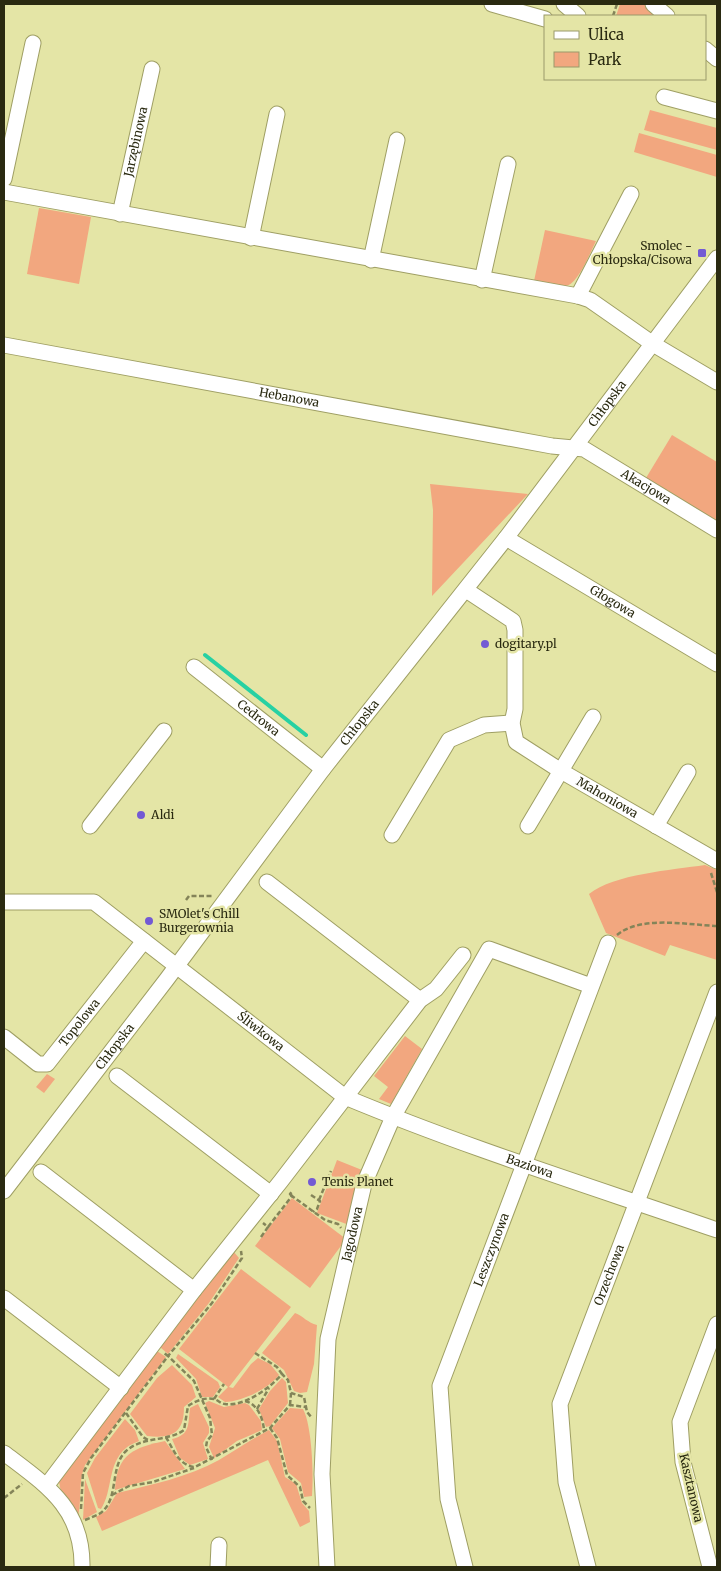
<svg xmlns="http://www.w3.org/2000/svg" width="721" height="1571" font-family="Merriweather,serif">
<rect width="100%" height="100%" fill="#e4e5a6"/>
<g fill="#f2a77f">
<path d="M620,4H644L659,16H616Z"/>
<path d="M650,110L717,128V150L644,130Z"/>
<path d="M639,133L717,155V177L634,152Z"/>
<path d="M39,208L91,217L79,284L27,274Z"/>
<path d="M545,230L596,241C590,253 578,284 566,286C556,288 544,283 534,281Z"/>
<path d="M672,435L717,462V521L646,478Z"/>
<path d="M430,484L528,494L432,596L433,510Z"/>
<path d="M705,865L717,870V960L670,945L665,956L606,933L589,894C614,874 672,870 705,865Z"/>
<path d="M405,1036L422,1049L391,1104L379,1099L388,1087L374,1076Z"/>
<path d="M47,1074L55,1079L44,1093L36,1087Z"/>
<path d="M337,1160L362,1170L349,1225L317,1213Z"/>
<path d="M292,1198L346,1239L310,1288L255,1246Z"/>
<path d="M233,1251L239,1258L209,1303L168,1354L160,1347Z"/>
<path d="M241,1269L291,1307L229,1387L233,1388L251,1364L258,1358L270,1364L279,1375C268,1389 243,1401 225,1402L218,1397L228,1387L179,1349Z"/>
<path d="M295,1313C303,1316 308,1323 317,1325L314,1364L307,1392L300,1393L294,1391L284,1370L262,1353Z"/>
<path d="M157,1351L166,1357L85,1465C78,1482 82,1499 78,1517L61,1492L59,1482Z"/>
<path d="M178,1354L218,1382L220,1387L213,1397H202L196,1379L176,1358Z"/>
<path d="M172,1365L192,1385L196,1397L184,1407C184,1433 172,1439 147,1436L130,1414L157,1378Z"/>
<path d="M282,1378L286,1382L288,1403L270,1426L266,1427L259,1409L270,1391Z"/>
<path d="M209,1401L224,1407L245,1403L249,1405L261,1421L262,1430L237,1441L214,1458L209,1447L215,1428L205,1403Z"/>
<path d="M198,1404L209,1427V1433L203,1443L208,1459L190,1465L180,1458L172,1439C190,1435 188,1425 190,1408Z"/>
<path d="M290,1408L303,1409C312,1425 314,1477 312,1496L304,1497L301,1483L288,1472L280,1439L272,1428Z"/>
<path d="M125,1419L135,1430L139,1441C135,1443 129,1445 126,1448C107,1464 113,1491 101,1509L98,1508L87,1473L95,1458Z"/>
<path d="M269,1430L277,1441L285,1477L296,1484L302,1503L309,1511L310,1522L300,1527L268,1460L102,1531L96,1517L106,1511L117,1493C151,1485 188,1477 219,1460C236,1450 252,1439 269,1430Z"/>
<path d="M165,1441L185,1469L115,1490C116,1454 135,1447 165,1441Z"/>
<path d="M85,1479L97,1512L83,1520Z"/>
</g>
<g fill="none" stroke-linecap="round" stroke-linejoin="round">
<path stroke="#27d1a3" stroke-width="4" d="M205,655L306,735"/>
<g stroke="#9f9f64" stroke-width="17">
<g id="minor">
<path d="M492,4L545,19"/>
<path d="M564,4L578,16"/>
<path d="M653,4L667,16"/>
<path d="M705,49L717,59"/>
<path d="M664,97L717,111"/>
<path d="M4,179L33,43"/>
<path d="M4,192L578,296L590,300L653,344L717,382"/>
<path id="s1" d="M120,214L152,69"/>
<path d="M251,238L277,114"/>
<path d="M371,260L397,140"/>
<path d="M482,280L508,164"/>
<path d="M578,296L631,194"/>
<path id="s2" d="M4,345L552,446L584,449L717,530"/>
<path id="s3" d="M506,538L717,664"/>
<path id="s4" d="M466,590L513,621L515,630V709L512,723L516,742L561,771L717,861"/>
<path id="s5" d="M194,667L323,769"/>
<path d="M90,826L164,731"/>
<path d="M528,826L593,717"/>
<path d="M656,826L688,772"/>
<path d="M392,835L449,740L484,725L512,723"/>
<path d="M267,882L420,1000"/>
<path id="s6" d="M4,902H94L345,1097C467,1148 593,1187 717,1230"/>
<path id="s7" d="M4,1037L38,1064H47L144,941"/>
<path d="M117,1076L271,1194"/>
<path d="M41,1172L194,1290"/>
<path id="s8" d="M4,1191L167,979L323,769L506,538L717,258"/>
<path d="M4,1298L121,1388"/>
<path d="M4,1453C46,1485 83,1508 82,1567"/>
<path d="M47,1485L194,1290L281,1181L420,1000L436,989L463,955"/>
<path d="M218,1567L219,1545"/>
<path id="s9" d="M327,1567L322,1474L328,1339L364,1184L393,1117L489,949L591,986"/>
<path id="s10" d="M465,1567L448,1499L440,1386L608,943"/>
<path id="s11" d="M588,1567L566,1482L560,1404L717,992"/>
<path d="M710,1567L683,1462L680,1422L717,1324"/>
</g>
</g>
<g stroke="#848459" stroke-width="2.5" stroke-dasharray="5 2.5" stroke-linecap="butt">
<path d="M613,16L617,4"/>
<path d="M711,873L717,892"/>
<path d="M186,900L189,896H213"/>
<path d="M617,935C641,915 688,925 717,926"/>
<path d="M311,1195L320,1201L317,1209L313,1212"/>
<path d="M292,1196L290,1194L293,1191"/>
<path d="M319,1200L331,1171"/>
<path d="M268,1227L292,1196L325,1220L338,1224L341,1228"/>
<path d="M261,1237L268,1227L263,1223"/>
<path d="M255,1353L277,1367L282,1374"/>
<path d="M214,1399L224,1384"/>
<path d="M245,1401C258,1404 263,1419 264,1430"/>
<path d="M290,1405L291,1393"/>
<path d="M257,1409L269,1388"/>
<path d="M126,1413L143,1437L148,1440"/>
<path d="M270,1428L277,1438L287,1475L300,1487L303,1501L310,1508"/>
<path d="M166,1437C173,1449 179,1466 195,1467L270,1428L290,1405L306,1407"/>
<path d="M212,1460L206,1447L207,1441L212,1435L210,1418L194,1381L168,1356L212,1303L242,1258L241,1251"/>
<path d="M112,1495L129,1486L153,1482L194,1468"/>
<path d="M4,1498L22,1484"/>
<path d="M81,1509L83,1473L91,1458L168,1356L164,1353"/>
<path d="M85,1520C90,1518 95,1516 99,1514C120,1501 109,1467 126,1451C143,1436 167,1442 184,1430L188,1406C195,1401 206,1397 214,1399C218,1400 221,1404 225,1404C245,1407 271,1387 282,1374L288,1380L291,1393L304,1397L307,1412L312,1418"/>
</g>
<use href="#minor" stroke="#fff" stroke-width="15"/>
</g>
<g fill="#735ad4" stroke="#e4e5a6" stroke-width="2">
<rect x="697" y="248" width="10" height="10" rx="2.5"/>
<circle cx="485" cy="644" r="5"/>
<circle cx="141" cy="815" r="5"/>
<circle cx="149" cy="921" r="5"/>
<circle cx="312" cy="1182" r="5"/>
</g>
<g text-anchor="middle" stroke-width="5" stroke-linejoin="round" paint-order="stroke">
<g font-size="12" fill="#2a2a11" stroke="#e4e5a6">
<text dy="4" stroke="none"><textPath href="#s1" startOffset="74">Jarzębinowa</textPath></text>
<text dy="4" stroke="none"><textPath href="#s2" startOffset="290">Hebanowa</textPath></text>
<text dy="4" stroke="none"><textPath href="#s8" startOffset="992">Chłopska</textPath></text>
<text dy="4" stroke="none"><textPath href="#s2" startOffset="662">Akacjowa</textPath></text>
<text dy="4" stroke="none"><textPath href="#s3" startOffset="124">Głogowa</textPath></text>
<text dy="4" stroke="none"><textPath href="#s5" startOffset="82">Cedrowa</textPath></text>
<text dy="4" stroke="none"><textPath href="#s8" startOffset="588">Chłopska</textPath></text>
<text dy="4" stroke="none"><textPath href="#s4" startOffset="285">Mahoniowa</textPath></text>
<text dy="4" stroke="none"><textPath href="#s7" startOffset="105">Topolowa</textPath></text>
<text dy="4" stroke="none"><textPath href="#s6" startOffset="301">Śliwkowa</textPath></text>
<text dy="4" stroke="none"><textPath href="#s8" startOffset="182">Chłopska</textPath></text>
<text dy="4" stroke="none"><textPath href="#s6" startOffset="605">Baziowa</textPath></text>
<text dy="4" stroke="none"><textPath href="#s9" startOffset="336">Jagodowa</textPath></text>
<text dy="4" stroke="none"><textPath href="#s10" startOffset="329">Leszczynowa</textPath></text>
<text dy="4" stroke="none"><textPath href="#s11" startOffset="304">Orzechowa</textPath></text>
<text transform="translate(691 1488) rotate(77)" y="4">Kasztanowa</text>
</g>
<g font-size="12" fill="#2a2a11" stroke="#e4e5a6" text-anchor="start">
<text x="692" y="250" text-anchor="end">Smolec -<tspan x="692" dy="14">Chłopska/Cisowa</tspan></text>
<text x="495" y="648">dogitary.pl</text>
<text x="151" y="819">Aldi</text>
<text x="159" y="918">SMOlet's Chill<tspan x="159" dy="14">Burgerownia</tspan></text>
<text x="322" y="1186">Tenis Planet</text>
</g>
</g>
<rect width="721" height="1571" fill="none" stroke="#2a2a11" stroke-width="10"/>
<rect x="544" y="15" width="162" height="65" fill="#e4e5a6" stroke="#9a9a6a"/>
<rect x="554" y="31" width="25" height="8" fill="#ffffff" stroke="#9a9a6a"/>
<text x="588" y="40" font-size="15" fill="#2a2a11">Ulica</text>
<rect x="554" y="52" width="25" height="15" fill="#f2a77f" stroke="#9a9a6a"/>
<text x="588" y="65" font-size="15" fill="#2a2a11">Park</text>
</svg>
